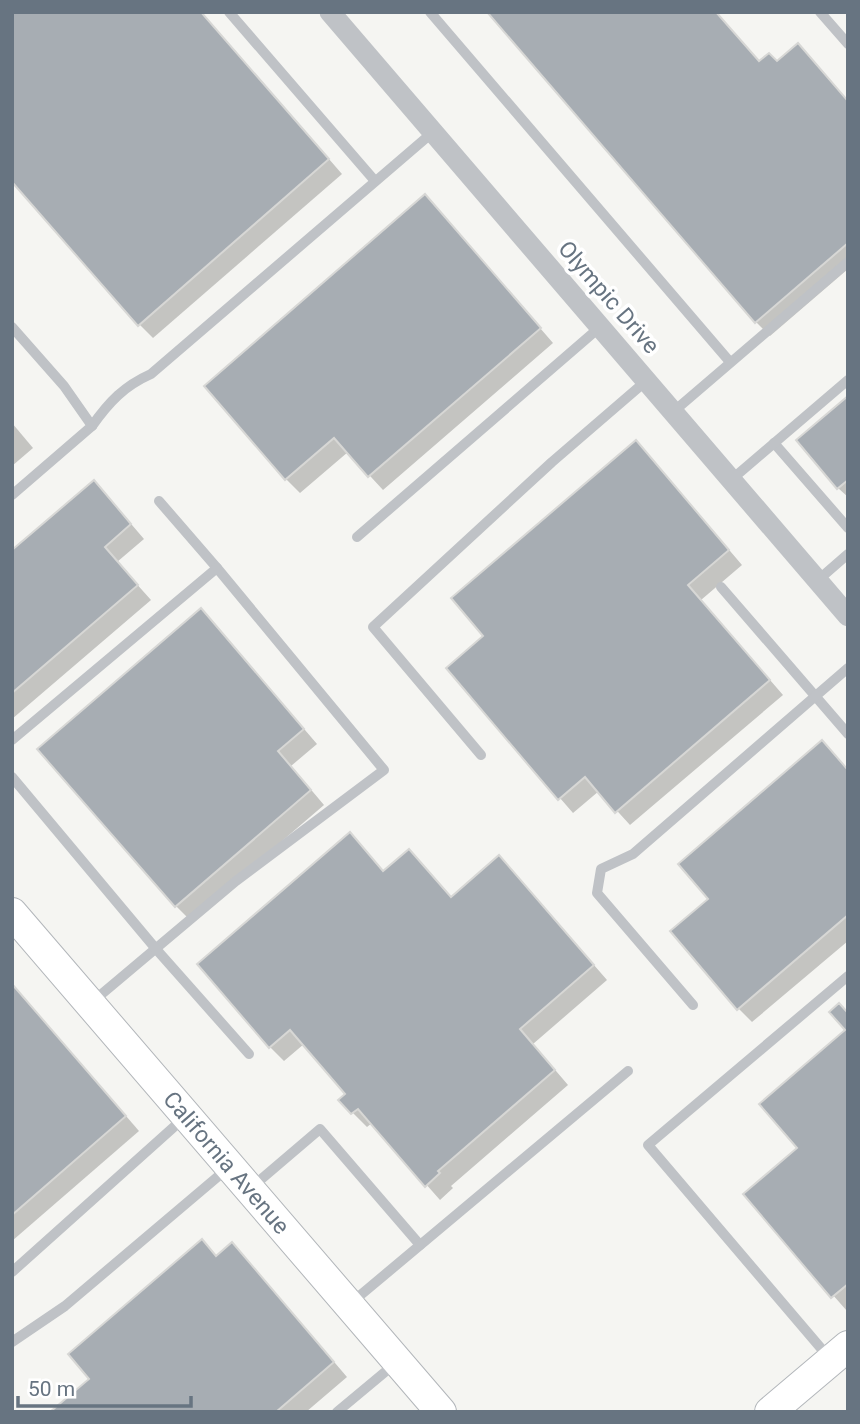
<svg xmlns="http://www.w3.org/2000/svg" width="860" height="1424" font-family="Roboto,sans-serif">
<rect width="100%" height="100%" fill="#f5f5f2"/>
<g fill="#0003">
<path d="M201,12L342,174L153,338L139,324Z"/>
<path d="M760,63H777L848,101V269L770,336L756,322Z"/>
<path d="M439,211L553,343L383,490L348,452L300,493L286,479Z"/>
<path d="M848,399V497L838,488Z"/>
<path d="M12,423L33,448L12,466Z"/>
<path d="M650,457L742,565L701,600L783,695L630,825L599,791L573,813L448,669L486,637Z"/>
<path d="M108,497L144,539L117,562L151,600L12,719V552Z"/>
<path d="M215,625L317,744L291,766L324,805L190,920L176,906Z"/>
<path d="M848,770V941L752,1022L738,1008L710,899Z"/>
<path d="M384,872L452,899L513,872L607,980L533,1044L568,1085L451,1186L453,1188L440,1200L372,1123L367,1127L353,1113L341,1100L347,1094L304,1044L284,1061L270,1047Z"/>
<path d="M12,984L139,1131L12,1241Z"/>
<path d="M848,1014V1310L847,1311L745,1195L800,1148L848,1030Z"/>
<path d="M202,1241L217,1257L246,1259L347,1377L306,1412H53L91,1379Z"/>
</g>
<g fill="#a7adb3" stroke="#d7d7d5" stroke-width="2">
<path d="M12,12H201L329,159L138,326L12,182Z"/>
<path d="M487,12H716L759,61L769,53L777,61L798,43L848,101V243L755,323Z"/>
<path d="M425,194L541,328L368,477L334,438L285,480L204,386Z"/>
<path d="M848,396V480L837,489L796,440Z"/>
<path d="M636,440L729,550L688,585L770,680L615,813L585,777L558,800L446,668L483,636L451,598Z"/>
<path d="M94,480L131,524L105,547L138,585L12,693V550Z"/>
<path d="M201,608L304,729L278,751L311,790L175,907L37,749Z"/>
<path d="M822,740L848,770V915L737,1010L670,931L708,899L678,864Z"/>
<path d="M350,832L383,871L409,849L451,897L499,855L594,965L520,1029L555,1070L438,1171L440,1173L425,1187L358,1109L351,1114L338,1100L345,1094L290,1030L269,1048L197,964Z"/>
<path d="M12,984L126,1116L12,1215Z"/>
<path d="M839,1003L848,1013V1284L831,1298L743,1194L797,1148L759,1104L845,1030L829,1012Z"/>
<path d="M202,1239L216,1256L232,1242L334,1362L276,1412H50L89,1379L68,1354Z"/>
</g>
<g fill="none" stroke-linecap="round" stroke-linejoin="round">
<g stroke="#b2b6ba" stroke-width="32">
<g id="secondary">
<path id="s1" d="M12,913L441,1412"/>
<path d="M770,1412L848,1346"/>
</g>
</g>
<g stroke="#bfc2c6" stroke-width="10">
<path d="M229,12L375,181"/>
<path d="M430,12L730,362"/>
<path d="M820,12L848,44"/>
<path d="M12,327L64,386L92,426L12,495"/>
<path d="M673,412L848,262"/>
<path d="M92,426C109,402 124,386 151,374L433,132"/>
<path d="M774,443L848,528"/>
<path d="M731,480L848,380"/>
<path d="M159,501L217,568"/>
<path d="M357,537L600,327"/>
<path d="M817,581L848,554"/>
<path d="M721,587L848,734"/>
<path d="M12,740L217,568L384,770L236,881L91,1003"/>
<path d="M481,755L373,627L552,462L646,381"/>
<path d="M12,777L156,949L249,1054"/>
<path d="M693,1005L597,893L601,869L633,854L848,668"/>
<path d="M252,1187L320,1129L420,1245"/>
<path d="M12,1272L185,1117"/>
<path d="M351,1303L628,1071"/>
<path d="M12,1342L65,1306L228,1168"/>
<path d="M831,1360L648,1145L848,976"/>
<path d="M337,1412L397,1362"/>
</g>
<path stroke="#bfc2c6" stroke-width="21" d="M330,12L848,616"/>
<use href="#secondary" stroke="#fff" stroke-width="30"/>
</g>
<g text-anchor="middle" stroke-width="7" stroke-linejoin="round" paint-order="stroke">
<g font-size="23" fill="#677481" stroke="#fff">
<text transform="translate(609 297) rotate(49)" y="8">Olympic Drive</text>
<text dy="8" stroke="none"><textPath href="#s1" startOffset="329">California Avenue</textPath></text>
</g>
</g>
<rect width="860" height="1424" fill="none" stroke="#677481" stroke-width="28"/>
<path d="M18 1396v10h173v-10" fill="none" stroke="#677481" stroke-width="3.5"/>
<text x="28" y="1396" font-size="21" fill="#677481" stroke="#ffffff" stroke-width="5" paint-order="stroke">50 m</text>
</svg>
